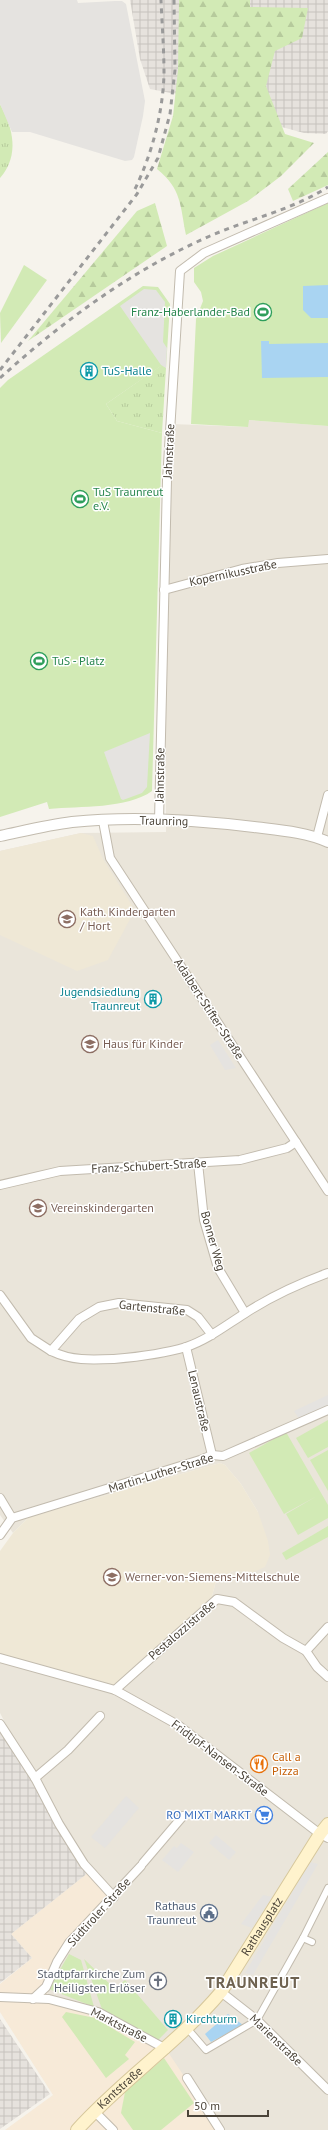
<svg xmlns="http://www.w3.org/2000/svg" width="328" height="2130" font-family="'PT Sans',sans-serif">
<defs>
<pattern id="industrial-grid" width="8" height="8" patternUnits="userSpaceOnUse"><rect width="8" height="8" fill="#e6e2dd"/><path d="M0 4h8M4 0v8" fill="none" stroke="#c7c3be"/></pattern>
<pattern id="grass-tufts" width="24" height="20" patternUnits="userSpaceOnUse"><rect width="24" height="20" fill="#d2eab5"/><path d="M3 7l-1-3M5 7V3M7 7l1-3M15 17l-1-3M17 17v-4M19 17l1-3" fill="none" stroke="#b6ca9c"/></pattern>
<pattern id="forest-firs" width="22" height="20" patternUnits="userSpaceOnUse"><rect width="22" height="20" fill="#d2eab5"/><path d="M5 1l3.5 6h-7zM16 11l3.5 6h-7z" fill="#b6ca9c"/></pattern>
</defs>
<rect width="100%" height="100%" fill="#f6f3ec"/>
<path fill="#eae5da" d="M248,420L328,426V2130H220L49,1999L46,1987L89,1872L22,1755L0,1713V1648L211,1600L216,1581L233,1571L254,1572L258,1512L241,1484L225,1465L220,1463L29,1517L13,1533L0,1515V851L81,833L166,832L165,495L172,424L247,427Z"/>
<path fill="#f7ead8" d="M89,1872L114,1897L69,1943L46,1987L49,1999L81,2007L166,2049L220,2130H5L53,2095L0,2012V1984L32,1958L11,1934Z"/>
<g fill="url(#industrial-grid)">
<path d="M130,0H328V131L326,134L304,133L248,118L176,94L150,89L140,59Z"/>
<path d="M0,1723L89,1872L11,1934L32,1958L0,1983Z"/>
<path d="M0,2019L50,2094L0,2129Z"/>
</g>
<g fill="#efe8d6">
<path d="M81,833L93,836L103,859L135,910L108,960L77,971L0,935V851Z"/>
<path d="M220,1463L225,1465L241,1484L258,1512L268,1541L270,1555L265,1567L254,1572L233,1571L216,1581L211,1600L115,1690L0,1658V1551L13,1533L29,1517Z"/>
</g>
<g fill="url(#grass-tufts)">
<path d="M0,104C13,128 20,155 0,178Z"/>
<path d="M162,365L166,368L162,433L117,421L106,404Z"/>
</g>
<g fill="url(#forest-firs)">
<path d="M179,0H250V7L308,8L302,38L275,51L266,86L285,134L314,143L281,176L248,201L186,235C180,206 182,189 157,169L173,116L178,70Z"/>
<path d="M328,152V185L293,201L288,189Z"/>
<path d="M155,203L167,246L28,341L137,211Z"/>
</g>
<g fill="#d2eab5">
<path d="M328,203V426L249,420L248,427L191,424L196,319L203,301L201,292L194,282V268L213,256Z"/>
<path d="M24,265L47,280L1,343L0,313Z"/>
<path d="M143,286L158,287L170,304L166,368L161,366L106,404L117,421L162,433L152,791C127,809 80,806 49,809L47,802L0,817V388L8,380Z"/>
<path d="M328,1420V1447L308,1458L296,1438Z"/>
<path d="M286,1432L328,1505V1518L298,1535L286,1514L317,1496L284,1514L249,1453Z"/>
<path d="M328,1450V1491L310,1460Z"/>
<path d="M328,1526V1537L286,1560L282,1553Z"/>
<path d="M69,1954L81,1960L94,2007L49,1989Z"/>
<path d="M84,1959L115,1989L125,1980L168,2030L157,2041L103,2012Z"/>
<path d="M66,2012L95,2018L135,2042L125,2055L129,2059L106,2078L62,2017Z"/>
<path d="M164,2058L194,2103L161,2130H133L121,2113L125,2092Z"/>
</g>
<g fill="#e5e3e0">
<path d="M0,0H77L78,3L115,1H122L126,4L145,101L143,116L134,157L132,160L125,161L30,132H12L0,104Z"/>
<path d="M144,289L156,290L165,302L163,342L167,348L166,368L161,365L120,306Z"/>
<path d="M150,733L147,787L142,793L123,800L121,799L104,752Z"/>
<path d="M218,1040L236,1068L225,1070L210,1045Z"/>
<path d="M328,1395V1410L301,1422L294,1411Z"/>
<path d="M126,1796L139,1808L105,1848L91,1837Z"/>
<path d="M216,1835L236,1852L229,1860L209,1843Z"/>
<path d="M181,1843L194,1852L178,1872L162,1860L174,1846L177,1848Z"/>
<path d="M310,1862L318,1864L253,1975L245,1973Z"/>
<path d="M263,1895L272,1897L252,1928L241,1924Z"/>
</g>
<g fill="#a9d4f2">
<path d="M328,285V318H311L303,310V286Z"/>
<path d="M261,341H269V344L328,343V377L262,378Z"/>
<path d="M228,2014L243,2025L211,2042L205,2034Z"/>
</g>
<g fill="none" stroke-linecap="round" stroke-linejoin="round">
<g stroke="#c2bbae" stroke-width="8">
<g id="pedestrian">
<path d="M303,1938L312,1942"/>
<path d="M187,2028L206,2050L257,2020L303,1938L328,1888"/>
</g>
</g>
<g stroke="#c2bbae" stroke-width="10">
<g id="minor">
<path d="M164,590L242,569L278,563L328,559"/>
<path d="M103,821L110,858L328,1191"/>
<path d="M159,821L167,480L180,271L204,253L328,198"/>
<path d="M317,837L328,795"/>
<path d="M198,1163L204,1220L218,1268L245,1313"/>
<path d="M0,1185L60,1171L240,1160L287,1148L296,1142"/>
<path d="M0,1295L31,1338L51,1351"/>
<path d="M212,1335L198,1317L187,1310L119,1303L99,1307L79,1319L51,1351C72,1361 91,1360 114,1359C137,1357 163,1354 186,1347C207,1340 225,1326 244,1314C270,1297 298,1284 328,1273"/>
<path d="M186,1347L212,1455"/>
<path d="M0,1498L12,1518"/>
<path d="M0,1535L12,1518L200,1460L212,1455L223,1456L328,1410"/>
<path d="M306,1651L328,1627"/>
<path d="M0,1658L115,1690L178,1725L320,1834L328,1838"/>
<path d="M115,1690L217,1599L234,1602L283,1638L306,1651L317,1667L328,1677"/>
<path d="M100,1716L68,1750L35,1778L59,1824L84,1864L114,1897"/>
<path d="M0,1724L35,1778"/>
<path d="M143,1863L183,1816"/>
<path d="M221,1992L257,2020L328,2090"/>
<path d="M0,1997L49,1999L98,2012L166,2049"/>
<path d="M33,1999L46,1987L57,1962L69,1943L141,1866"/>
<path d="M187,2078L220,2130"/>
<path d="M94,2111L113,2130"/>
</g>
</g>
<g stroke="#c2bbae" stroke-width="12">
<path id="tertiary" d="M0,836C24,831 48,825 72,822C129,816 197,820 254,827C278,830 306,832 328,842"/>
</g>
<g stroke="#d6c79b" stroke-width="14">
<g id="secondary">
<path id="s1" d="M77,2130C122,2080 178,2043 221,1992L320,1834L328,1824"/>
</g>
</g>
<use href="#pedestrian" stroke="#fff" stroke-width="6"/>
<use href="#minor" stroke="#fff" stroke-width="8"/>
<use href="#tertiary" stroke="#fff" stroke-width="10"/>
<use href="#secondary" stroke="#fff3cd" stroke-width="12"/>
<g stroke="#9a9a9a" stroke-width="3" stroke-dasharray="5 5" stroke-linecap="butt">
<path d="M135,189C152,154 163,112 164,74C164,49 162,24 161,0"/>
<path d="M0,370L137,194L158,158L170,114L175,70L174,0"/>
<path d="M0,378C63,321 132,270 210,236C249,219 292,210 328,187"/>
</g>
</g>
<defs>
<g id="stadium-ring" transform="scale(0.9)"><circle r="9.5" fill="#fff" stroke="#2e9e5b" stroke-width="1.5"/><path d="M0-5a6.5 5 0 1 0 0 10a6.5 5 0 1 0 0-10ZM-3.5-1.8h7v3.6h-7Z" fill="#2e9e5b"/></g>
<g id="building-ring" transform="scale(0.9)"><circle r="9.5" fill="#fff" stroke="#0f9aa8" stroke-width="1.5"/><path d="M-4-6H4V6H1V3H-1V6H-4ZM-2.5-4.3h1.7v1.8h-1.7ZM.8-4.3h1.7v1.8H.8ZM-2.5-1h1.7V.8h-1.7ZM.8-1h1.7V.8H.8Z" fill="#0f9aa8"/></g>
<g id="school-ring" transform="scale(0.9)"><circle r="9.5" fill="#fff" stroke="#8d6e63" stroke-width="1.5"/><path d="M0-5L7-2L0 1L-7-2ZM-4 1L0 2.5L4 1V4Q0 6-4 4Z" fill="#8d6e63"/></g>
<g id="restaurant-ring" transform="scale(0.9)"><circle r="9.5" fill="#fff" stroke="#e8710a" stroke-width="1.5"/><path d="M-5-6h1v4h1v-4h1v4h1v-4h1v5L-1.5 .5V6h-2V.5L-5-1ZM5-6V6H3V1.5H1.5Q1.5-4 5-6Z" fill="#e8710a"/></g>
<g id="supermarket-ring" transform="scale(0.9)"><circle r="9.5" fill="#fff" stroke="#3f7fe0" stroke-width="1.5"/><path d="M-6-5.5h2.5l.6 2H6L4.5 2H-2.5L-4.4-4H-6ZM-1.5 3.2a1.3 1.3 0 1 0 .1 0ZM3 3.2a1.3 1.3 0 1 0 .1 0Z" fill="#3f7fe0"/></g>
<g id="civic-ring" transform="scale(0.9)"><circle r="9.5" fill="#fff" stroke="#5c6f8a" stroke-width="1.5"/><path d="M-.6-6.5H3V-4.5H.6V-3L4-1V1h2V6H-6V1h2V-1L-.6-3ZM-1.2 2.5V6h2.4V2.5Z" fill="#5c6f8a"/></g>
<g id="church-ring" transform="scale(0.9)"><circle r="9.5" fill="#fff" stroke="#6b7280" stroke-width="1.5"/><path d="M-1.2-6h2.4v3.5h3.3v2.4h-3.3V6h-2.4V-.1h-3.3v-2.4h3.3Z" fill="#6b7280"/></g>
</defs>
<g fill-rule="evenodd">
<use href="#stadium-ring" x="263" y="312"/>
<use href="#building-ring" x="89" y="371"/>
<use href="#stadium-ring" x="80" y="499"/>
<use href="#stadium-ring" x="39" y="661"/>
<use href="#school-ring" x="67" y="919"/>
<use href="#building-ring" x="153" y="999"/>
<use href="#school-ring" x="90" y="1044"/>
<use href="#school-ring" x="38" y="1208"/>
<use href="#school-ring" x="112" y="1577"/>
<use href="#restaurant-ring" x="259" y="1764"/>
<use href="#supermarket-ring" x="264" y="1815"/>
<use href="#civic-ring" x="209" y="1913"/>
<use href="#church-ring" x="158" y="1981"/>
<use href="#building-ring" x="173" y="2019"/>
</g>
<g text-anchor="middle" stroke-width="3" stroke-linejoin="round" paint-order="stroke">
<g font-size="12" fill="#27864d" stroke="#fff" text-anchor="start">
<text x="250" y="316" text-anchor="end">Franz-Haberlander-Bad</text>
<text x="93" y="496">TuS Traunreut<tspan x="93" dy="14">e.V.</tspan></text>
<text x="52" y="665">TuS - Platz</text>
</g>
<g font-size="12" fill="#0d838f" stroke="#fff" text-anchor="start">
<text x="102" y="375">TuS-Halle</text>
<text x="140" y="996" text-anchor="end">Jugendsiedlung<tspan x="140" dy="14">Traunreut</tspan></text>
<text x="186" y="2023">Kirchturm</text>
</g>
<g font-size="12" fill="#4b4439" stroke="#fff">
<text transform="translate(169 451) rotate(-87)" y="4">Jahnstraße</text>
<text transform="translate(233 573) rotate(-12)" y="4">Kopernikusstraße</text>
<text transform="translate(160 775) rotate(-89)" y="4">Jahnstraße</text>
<text transform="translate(164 821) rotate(1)" y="4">Traunring</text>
<text transform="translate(209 1009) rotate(57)" y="4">Adalbert-Stifter-Straße</text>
<text transform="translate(149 1166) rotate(-3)" y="4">Franz-Schubert-Straße</text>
<text transform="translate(213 1241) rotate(74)" y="4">Bonner Weg</text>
<text transform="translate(152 1308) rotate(6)" y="4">Gartenstraße</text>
<text transform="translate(199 1401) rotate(77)" y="4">Lenaustraße</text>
<text transform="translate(161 1473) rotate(-17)" y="4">Martin-Luther-Straße</text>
<text transform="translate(182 1630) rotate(-41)" y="4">Pestalozzistraße</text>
<text transform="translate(220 1758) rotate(37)" y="4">Fridtjof-Nansen-Straße</text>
<text transform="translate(99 1912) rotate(-48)" y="4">Südtiroler Straße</text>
<text dy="4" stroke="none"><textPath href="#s1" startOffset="277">Rathausplatz</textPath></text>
<text transform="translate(119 2025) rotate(27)" y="4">Marktstraße</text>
<text transform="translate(276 2040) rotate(44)" y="4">Marienstraße</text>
<text dy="4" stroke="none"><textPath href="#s1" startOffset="60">Kantstraße</textPath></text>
</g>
<g font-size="12" fill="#785e54" stroke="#fff" text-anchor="start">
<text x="80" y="916">Kath. Kindergarten<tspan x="80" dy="14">/ Hort</tspan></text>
<text x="103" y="1048">Haus für Kinder</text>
<text x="51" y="1212">Vereinskindergarten</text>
<text x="125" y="1581">Werner-von-Siemens-Mittelschule</text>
</g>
<g font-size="12" fill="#c56008" stroke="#fff" text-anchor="start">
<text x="272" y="1761">Call a<tspan x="272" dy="14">Pizza</tspan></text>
</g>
<g font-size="12" fill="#366cbe" stroke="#fff" text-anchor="end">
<text x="251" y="1819">RO MIXT MARKT</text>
</g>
<g font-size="12" fill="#4e5e75" stroke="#fff" text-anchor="end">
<text x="196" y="1910">Rathaus<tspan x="196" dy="14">Traunreut</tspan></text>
</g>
<g font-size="12" fill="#5b616d" stroke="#fff" text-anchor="end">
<text x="145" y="1978">Stadtpfarrkirche Zum<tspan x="145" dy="14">Heiligsten Erlöser</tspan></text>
</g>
<g font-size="16" font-weight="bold" letter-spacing="1" fill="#6e6250" stroke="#fff">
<text x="253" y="1988">TRAUNREUT</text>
</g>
</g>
<path d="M188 2110v6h80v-6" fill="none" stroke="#4b4439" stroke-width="2"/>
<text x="194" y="2110" font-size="12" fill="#4b4439" stroke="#ffffff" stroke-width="3" paint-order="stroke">50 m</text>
</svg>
